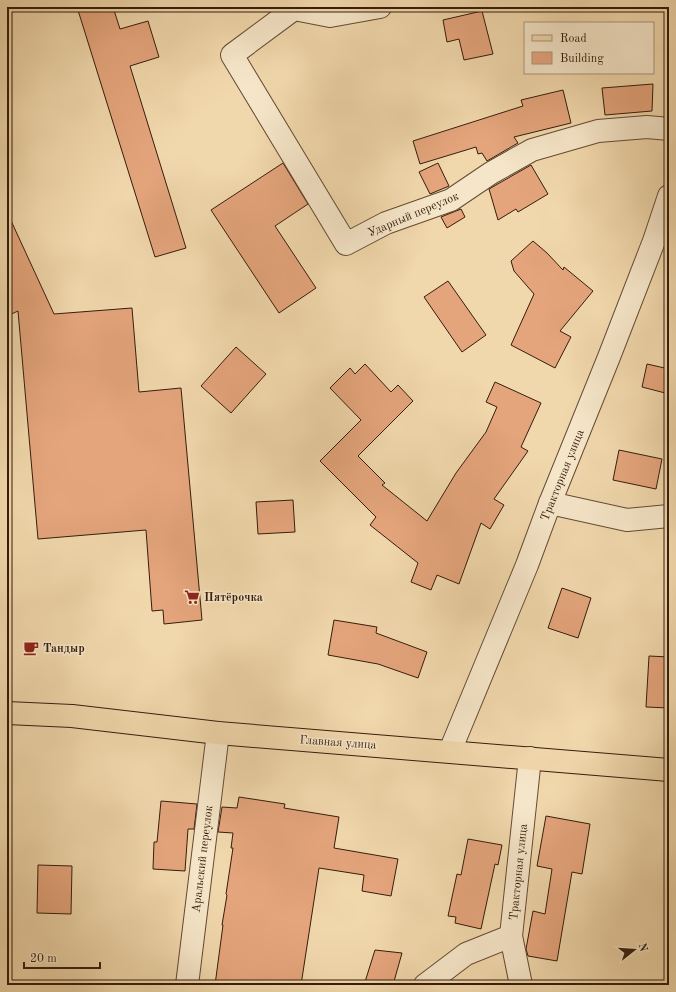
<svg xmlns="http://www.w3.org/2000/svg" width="676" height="992" font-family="'Old Standard TT',serif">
<rect width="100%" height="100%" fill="#f1d8ac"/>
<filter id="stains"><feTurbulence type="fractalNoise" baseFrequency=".005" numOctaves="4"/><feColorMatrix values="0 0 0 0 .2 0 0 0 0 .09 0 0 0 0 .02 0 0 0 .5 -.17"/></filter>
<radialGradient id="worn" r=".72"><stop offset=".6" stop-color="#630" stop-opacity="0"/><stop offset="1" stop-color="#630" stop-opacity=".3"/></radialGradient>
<g fill="#e5a57c" stroke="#351c0c">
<path d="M77,7H113L120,29L148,21L159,57L130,66L186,248L155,257Z"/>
<path d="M482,11L493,54L464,60L459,39L447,42L443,20Z"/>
<path d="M653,84L652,111L605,115L602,88Z"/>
<path d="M563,90L571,123L514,137L518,143L487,161L482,153L478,154L476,147L420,164L413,141L523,106L521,100Z"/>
<path d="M283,163L308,204L275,226L316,288L279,313L211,210Z"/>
<path d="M438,163L449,186L430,194L419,172Z"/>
<path d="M531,165L548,194L518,212L516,209L498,220L489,189Z"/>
<path d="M461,209L465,217L447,228L441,217Z"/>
<path d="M7,212L54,314L132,308L139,392L181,388L202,620L164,624L163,610L152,611L146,530L38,539L18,311L7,316Z"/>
<path d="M533,241L547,253L563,270L564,267L593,291L560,331L571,337L555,368L511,345L534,294L514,271L511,261Z"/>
<path d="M448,281L486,335L462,352L424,297Z"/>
<path d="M236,347L266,374L231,413L201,386Z"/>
<path d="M365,364L391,392L398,385L413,401L358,456L385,483L382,485L427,521L456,473L486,432L497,407L486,402L495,382L541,403L521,447L528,451L494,499L504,505L490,529L481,523L459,584L437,575L431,590L411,582L418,563L370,525L376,517L320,461L361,420L330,388L350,368L355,374Z"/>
<path d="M647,364L669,369V394L642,387Z"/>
<path d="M619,450L662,459L656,489L613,480Z"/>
<path d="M293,500L295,532L258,534L256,502Z"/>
<path d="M562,588L591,598L578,638L548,628Z"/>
<path d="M334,620L377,627L376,633L427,652L418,678L378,664L328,655Z"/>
<path d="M649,656L669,657V708L646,707Z"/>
<path d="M239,797L285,804L284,808L339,817L334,848L398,859L391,896L362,891L364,875L319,868L301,985H215L223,925H222L227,895L226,894L233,848H231L233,833L218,832L222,807L237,808Z"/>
<path d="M161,801L197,804L194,829H188L185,871L153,869L154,842H157Z"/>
<path d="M546,816L590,824L582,874L572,872L557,961L528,956L526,949L533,911L545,914L552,869L537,866Z"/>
<path d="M468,839L502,845L498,865L495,864L481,929L455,923L456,917L448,916L457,874L461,875Z"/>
<path d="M38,865L72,866L71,914L37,913Z"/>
<path d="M375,950L402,953L393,985H364Z"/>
</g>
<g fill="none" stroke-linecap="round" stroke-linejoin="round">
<g stroke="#644b34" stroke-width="24">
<g id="street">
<path d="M380,7L330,16L294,9L232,55L346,244L386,223L451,200L491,173L532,150L598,131L647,127L669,129"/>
<path d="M550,503L627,520L669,516"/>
<path d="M450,751L527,565L550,503L609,357L654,241L669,196"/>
<path d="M511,936L521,985"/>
<path d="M187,985L218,733"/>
<path d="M425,985L466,954L511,936L530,758"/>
</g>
</g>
<g stroke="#351c0c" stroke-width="24">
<path id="primary" d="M7,713L72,716L218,733L669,770"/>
</g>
<use href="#street" stroke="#f6e6c9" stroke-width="22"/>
<use href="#primary" stroke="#f1d8ac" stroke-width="22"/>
</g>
<defs>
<g id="supermarket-bare" transform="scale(1.2)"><path d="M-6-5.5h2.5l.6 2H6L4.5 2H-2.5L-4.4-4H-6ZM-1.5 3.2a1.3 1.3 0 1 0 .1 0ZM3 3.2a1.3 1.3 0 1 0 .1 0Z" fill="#8f2418" stroke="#f6e6c9" stroke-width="2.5" paint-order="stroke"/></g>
<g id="cafe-bare" transform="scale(1.2)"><path d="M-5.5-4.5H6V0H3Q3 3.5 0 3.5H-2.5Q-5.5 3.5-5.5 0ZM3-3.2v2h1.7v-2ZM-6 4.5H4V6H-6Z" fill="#8f2418" stroke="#f6e6c9" stroke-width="2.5" paint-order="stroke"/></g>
</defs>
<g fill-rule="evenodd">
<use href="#supermarket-bare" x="192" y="597"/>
<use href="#cafe-bare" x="31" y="648"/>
</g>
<g text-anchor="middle" stroke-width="3" stroke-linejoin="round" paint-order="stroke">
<g font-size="12" fill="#351c0c" stroke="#f6e6c9">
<text transform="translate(413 214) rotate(-23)" y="4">Ударный переулок</text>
<text transform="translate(562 475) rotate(-68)" y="4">Тракторная улица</text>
<text transform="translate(338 742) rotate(4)" y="4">Главная улица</text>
<text transform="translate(202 859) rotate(-83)" y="4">Аральский переулок</text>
<text transform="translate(518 872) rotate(-84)" y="4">Тракторная улица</text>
</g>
<g font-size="12" font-weight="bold" fill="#351c0c" stroke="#f6e6c9" text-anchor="start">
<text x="204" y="601">Пятёрочка</text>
<text x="43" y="652">Тандыр</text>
</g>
</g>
<rect width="676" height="992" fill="none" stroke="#f1d8ac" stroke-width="24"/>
<rect x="8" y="8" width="660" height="976" fill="none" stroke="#351c0c" stroke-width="2"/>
<rect x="12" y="12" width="652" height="968" fill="none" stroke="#351c0c"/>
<rect x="524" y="22" width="130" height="52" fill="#f6e6c9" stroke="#a9957d"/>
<rect x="532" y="35" width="20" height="6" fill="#f1d8ac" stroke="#a9957d"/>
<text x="560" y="42" font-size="12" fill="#351c0c">Road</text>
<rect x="532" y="52" width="20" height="12" fill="#e5a57c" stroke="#a9957d"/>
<text x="560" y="62" font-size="12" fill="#351c0c">Building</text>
<g transform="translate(634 950) rotate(73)" stroke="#f6e6c9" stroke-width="3" paint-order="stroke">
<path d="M0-3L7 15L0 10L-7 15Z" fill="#351c0c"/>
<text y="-6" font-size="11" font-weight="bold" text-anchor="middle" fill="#351c0c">N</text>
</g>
<path d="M24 962v6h76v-6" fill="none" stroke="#351c0c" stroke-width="2"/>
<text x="30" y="962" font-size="12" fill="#351c0c" stroke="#f6e6c9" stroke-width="3" paint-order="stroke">20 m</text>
<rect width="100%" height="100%" filter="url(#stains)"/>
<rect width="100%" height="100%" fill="url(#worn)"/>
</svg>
